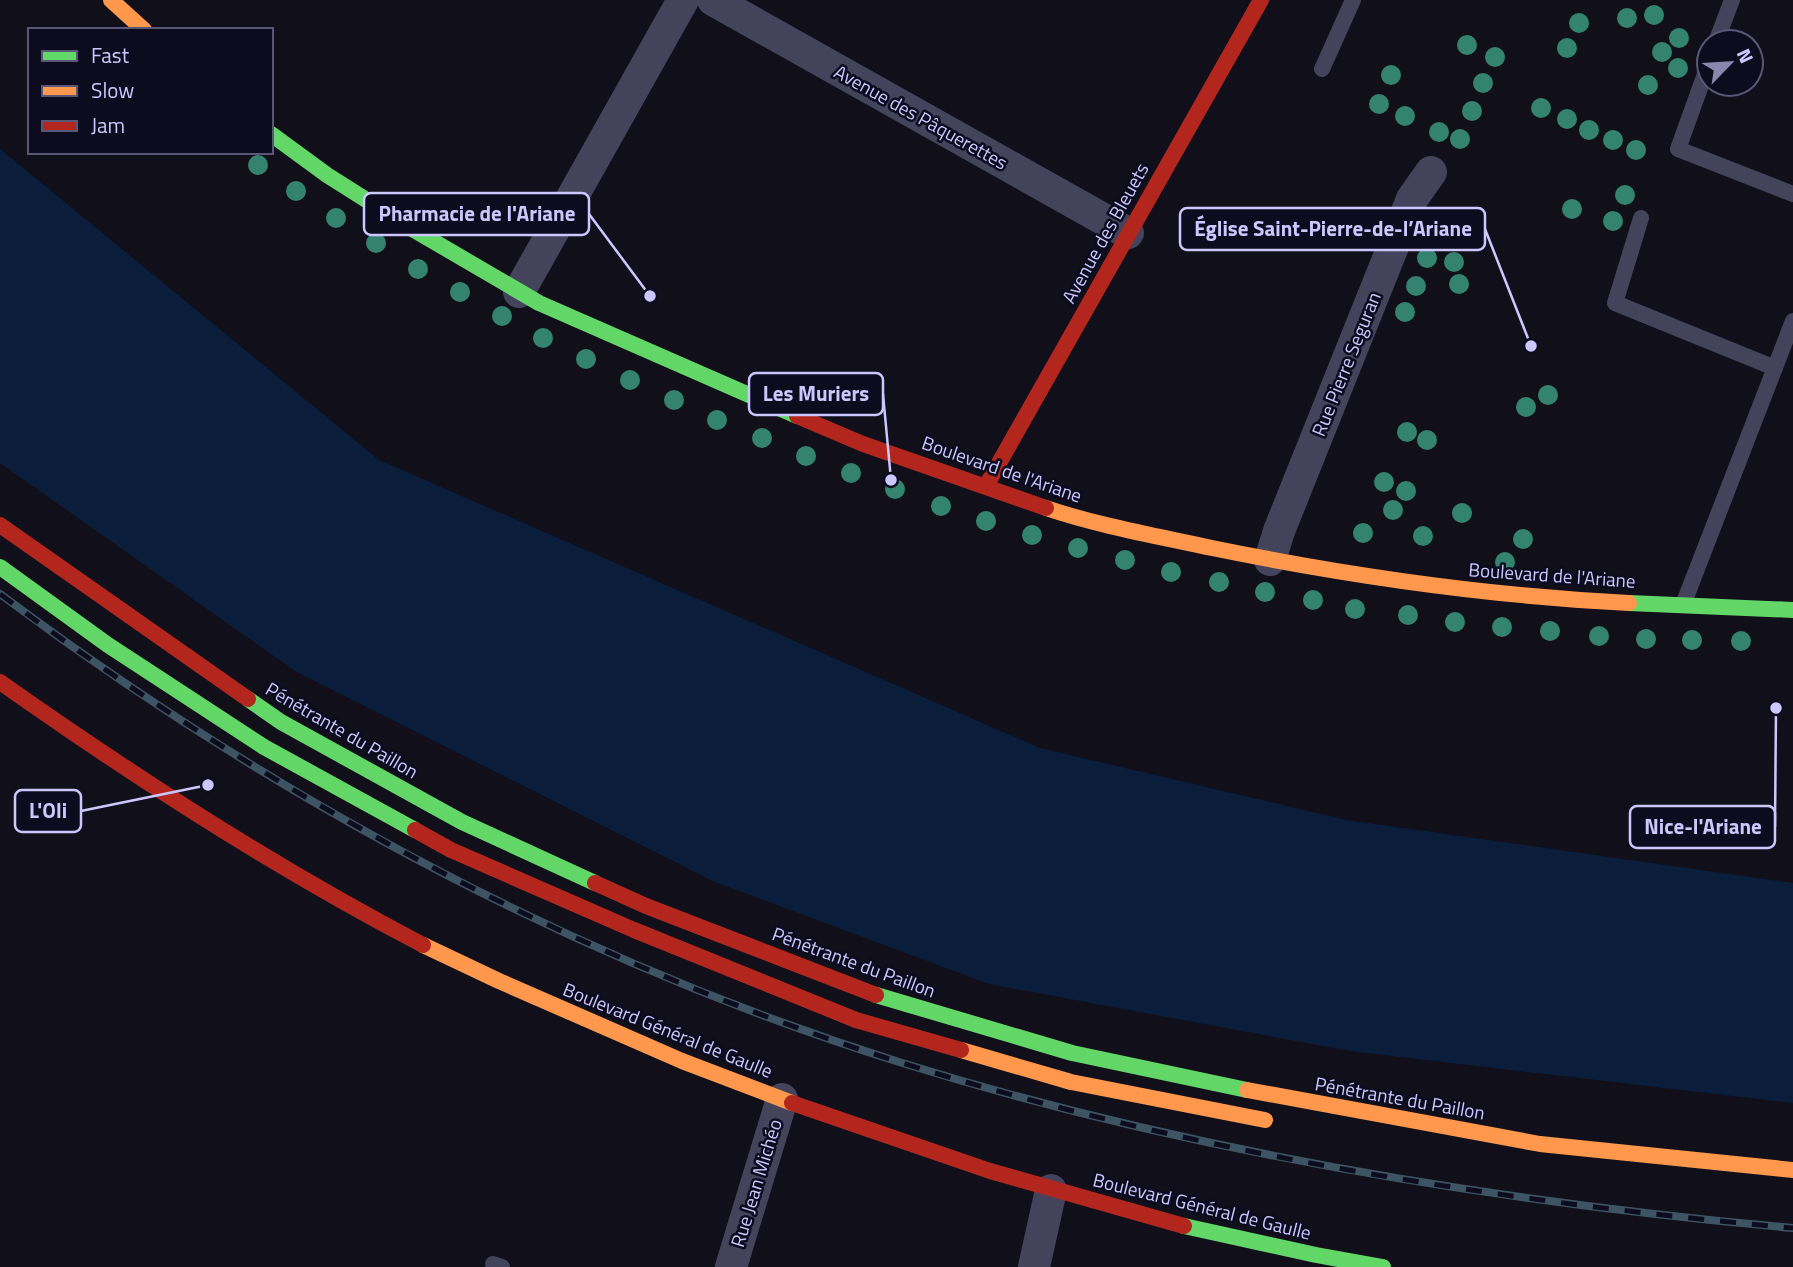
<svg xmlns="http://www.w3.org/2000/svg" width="1793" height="1267" font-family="'Titillium Web',sans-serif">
<rect width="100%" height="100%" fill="#100f1a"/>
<path fill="#0a1e3c" d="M0,149L379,460L1040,748L1346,820L1793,883V1103L1350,1051L989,984L715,882L295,671L0,463Z"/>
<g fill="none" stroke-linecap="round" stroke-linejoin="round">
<g stroke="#43445b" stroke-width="16">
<path d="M1716,42L1732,0"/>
<path d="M1709,63L1678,149L1793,194"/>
<path d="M1322,69L1353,0"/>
<path d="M1641,218L1615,303L1775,368"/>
<path d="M1683,605L1793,321"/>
<path d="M493,1264L502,1267"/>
</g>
<g stroke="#43445b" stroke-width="32">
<path d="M713,0L1128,233"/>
<path d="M519,292L683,0"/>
<path d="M1270,560L1279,531L1412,199L1431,172"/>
<path d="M731,1267L782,1099"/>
<path d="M1034,1267L1051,1190"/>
</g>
<g stroke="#63d668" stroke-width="16">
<path d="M271,134L327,175L409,227L539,303L797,416"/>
<path d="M0,567L108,645L264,747L415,830"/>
<path d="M1629,603L1793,610"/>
<path d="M248,699L281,722L462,822L595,883"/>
<path d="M876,995L1072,1053L1247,1090"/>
<path d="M1184,1226L1316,1255L1383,1267"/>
</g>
<g stroke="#ff974d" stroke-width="16">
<path d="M111,0L144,30"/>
<path d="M1046,508C1099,526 1157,536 1212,548C1349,576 1489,596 1629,603"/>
<path d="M423,945L499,981L682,1061L792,1103"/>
<path d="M961,1050L1071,1082L1265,1120"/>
<path d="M1247,1090L1540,1144L1793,1170"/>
</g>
<g stroke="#b3261e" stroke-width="16">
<path d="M797,416L863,444L1046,508"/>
<path d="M986,486L1261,0"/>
<path d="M0,525L248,699"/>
<path d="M0,682C136,778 275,868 423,945"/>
<path d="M415,830L451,850L634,930L856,1020L961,1050"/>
<path d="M595,883L646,906L876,995"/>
<path d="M792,1103L990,1171L1184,1226"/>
</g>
<g stroke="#3c5463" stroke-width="8">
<path id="rail" d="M0,594C272,797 574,960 899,1062C1188,1152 1491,1201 1793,1228"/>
</g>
<use href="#rail" stroke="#0d0b1e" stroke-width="5" stroke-dasharray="16" stroke-linecap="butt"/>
</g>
<g fill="#348370">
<circle cx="1654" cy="15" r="10"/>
<circle cx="1627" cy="18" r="10"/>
<circle cx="1579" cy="23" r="10"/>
<circle cx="1679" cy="38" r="10"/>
<circle cx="1467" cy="45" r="10"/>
<circle cx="1567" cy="48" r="10"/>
<circle cx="1662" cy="52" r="10"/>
<circle cx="1495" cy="57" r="10"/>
<circle cx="1678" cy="68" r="10"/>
<circle cx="1391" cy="75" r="10"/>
<circle cx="1483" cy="83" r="10"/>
<circle cx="1648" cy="85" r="10"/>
<circle cx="1379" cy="104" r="10"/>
<circle cx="1541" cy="108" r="10"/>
<circle cx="1472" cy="111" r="10"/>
<circle cx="1405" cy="116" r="10"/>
<circle cx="1567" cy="119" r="10"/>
<circle cx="1589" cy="130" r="10"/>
<circle cx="1439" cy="132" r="10"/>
<circle cx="1460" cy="139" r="10"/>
<circle cx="1613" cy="140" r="10"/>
<circle cx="1636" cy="150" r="10"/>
<circle cx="258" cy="165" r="10"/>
<circle cx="296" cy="191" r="10"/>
<circle cx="1625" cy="195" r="10"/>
<circle cx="1572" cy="209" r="10"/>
<circle cx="336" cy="218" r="10"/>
<circle cx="1613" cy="221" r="10"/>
<circle cx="376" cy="243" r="10"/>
<circle cx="1427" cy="258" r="10"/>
<circle cx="1454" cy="262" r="10"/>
<circle cx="418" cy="269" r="10"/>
<circle cx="1459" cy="284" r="10"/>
<circle cx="1416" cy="286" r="10"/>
<circle cx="460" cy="292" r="10"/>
<circle cx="1405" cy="312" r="10"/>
<circle cx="502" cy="316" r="10"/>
<circle cx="543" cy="338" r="10"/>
<circle cx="586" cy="359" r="10"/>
<circle cx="630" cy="380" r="10"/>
<circle cx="1548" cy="395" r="10"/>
<circle cx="674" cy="400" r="10"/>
<circle cx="1526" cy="407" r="10"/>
<circle cx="717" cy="420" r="10"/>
<circle cx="1407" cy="432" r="10"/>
<circle cx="762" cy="438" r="10"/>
<circle cx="1427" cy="440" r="10"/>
<circle cx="806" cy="456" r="10"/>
<circle cx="851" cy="473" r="10"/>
<circle cx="1384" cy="482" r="10"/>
<circle cx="895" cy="489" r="10"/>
<circle cx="1406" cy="491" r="10"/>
<circle cx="941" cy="506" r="10"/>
<circle cx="1393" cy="510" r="10"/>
<circle cx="1462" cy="513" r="10"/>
<circle cx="986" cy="521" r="10"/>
<circle cx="1363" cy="533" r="10"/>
<circle cx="1032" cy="535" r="10"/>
<circle cx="1423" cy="536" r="10"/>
<circle cx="1523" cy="539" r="10"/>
<circle cx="1078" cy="548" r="10"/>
<circle cx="1125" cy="560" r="10"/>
<circle cx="1505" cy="562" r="10"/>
<circle cx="1171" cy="572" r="10"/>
<circle cx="1219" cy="582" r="10"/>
<circle cx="1265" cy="592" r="10"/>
<circle cx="1313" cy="600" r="10"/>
<circle cx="1355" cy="609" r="10"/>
<circle cx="1408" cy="615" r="10"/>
<circle cx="1455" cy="622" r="10"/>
<circle cx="1502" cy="627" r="10"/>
<circle cx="1550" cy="631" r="10"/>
<circle cx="1599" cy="636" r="10"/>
<circle cx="1646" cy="639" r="10"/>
<circle cx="1692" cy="640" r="10"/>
<circle cx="1741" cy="641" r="10"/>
</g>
<g text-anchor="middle" stroke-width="5" stroke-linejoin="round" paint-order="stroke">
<g font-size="19" fill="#ccc8ff" stroke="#0d0b1e">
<text transform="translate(921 117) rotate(29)" y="7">Avenue des Pâquerettes</text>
<text transform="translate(1105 233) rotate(-61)" y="7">Avenue des Bleuets</text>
<text transform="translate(1346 364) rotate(-68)" y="7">Rue Pierre Seguran</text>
<text transform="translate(1002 469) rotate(19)" y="7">Boulevard de l'Ariane</text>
<text transform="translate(1552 575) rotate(4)" y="7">Boulevard de l'Ariane</text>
<text transform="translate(342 730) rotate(30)" y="7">Pénétrante du Paillon</text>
<text transform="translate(854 962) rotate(20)" y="7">Pénétrante du Paillon</text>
<text transform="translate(668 1030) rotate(22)" y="7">Boulevard Général de Gaulle</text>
<text transform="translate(1400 1098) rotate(10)" y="7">Pénétrante du Paillon</text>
<text transform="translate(756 1183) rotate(-73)" y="7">Rue Jean Michéo</text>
<text transform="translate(1202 1206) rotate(14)" y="7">Boulevard Général de Gaulle</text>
</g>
</g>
<path fill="none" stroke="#ccc8ff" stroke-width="2.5" d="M650 296L589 214M1531 346L1485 229M891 480L883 394M208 785L81 811M1776 708L1775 827"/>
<g fill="#ccc8ff" stroke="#0d0b1e" stroke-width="2.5">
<circle cx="650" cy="296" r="7"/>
<circle cx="1531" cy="346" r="7"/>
<circle cx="891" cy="480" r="7"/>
<circle cx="208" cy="785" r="7"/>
<circle cx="1776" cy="708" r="7"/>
</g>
<g fill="#0d0b1e" stroke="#ccc8ff" stroke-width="2.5">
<rect x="364" y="193" width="225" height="42" rx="7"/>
<rect x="1180" y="208" width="305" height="42" rx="7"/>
<rect x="749" y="373" width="134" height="42" rx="7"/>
<rect x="15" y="790" width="66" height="42" rx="7"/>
<rect x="1630" y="806" width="145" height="42" rx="7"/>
</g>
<g font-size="21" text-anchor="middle" font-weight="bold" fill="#ccc8ff">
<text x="477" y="221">Pharmacie de l'Ariane</text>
<text x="1333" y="236">Église Saint-Pierre-de-l’Ariane</text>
<text x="816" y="401">Les Muriers</text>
<text x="48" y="818">L'Oli</text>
<text x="1703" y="834">Nice-l'Ariane</text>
</g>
<rect x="28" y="28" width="245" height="126" fill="#0d0b1e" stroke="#595778" stroke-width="2"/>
<rect x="42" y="51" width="35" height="10" fill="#63d668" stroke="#595778" stroke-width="2"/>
<text x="91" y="63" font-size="21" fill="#ccc8ff">Fast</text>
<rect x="42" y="86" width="35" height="10" fill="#ff974d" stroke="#595778" stroke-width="2"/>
<text x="91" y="98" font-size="21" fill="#ccc8ff">Slow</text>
<rect x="42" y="121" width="35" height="10" fill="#b3261e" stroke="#595778" stroke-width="2"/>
<text x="91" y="133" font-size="21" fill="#ccc8ff">Jam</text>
<g transform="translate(1730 63) rotate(65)"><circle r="33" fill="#0d0b1e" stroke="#595778" stroke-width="2"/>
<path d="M0-5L12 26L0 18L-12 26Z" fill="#8a87af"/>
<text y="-10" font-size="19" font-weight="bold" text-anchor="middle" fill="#ccc8ff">N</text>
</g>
</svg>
